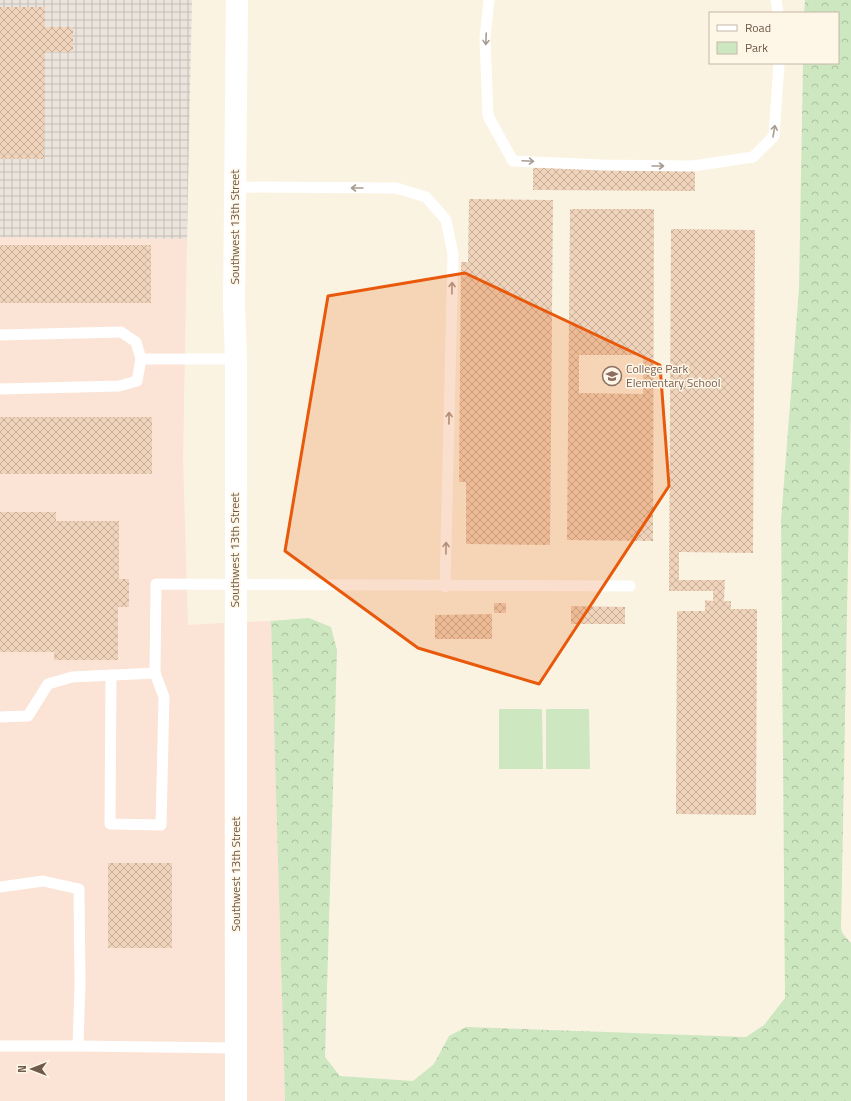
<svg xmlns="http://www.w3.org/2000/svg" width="851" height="1101" font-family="'Titillium Web',sans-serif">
<defs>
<pattern id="industrial-grid" width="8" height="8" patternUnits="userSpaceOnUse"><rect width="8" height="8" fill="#eae4dc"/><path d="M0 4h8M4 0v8" fill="none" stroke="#c2bcb4"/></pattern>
<pattern id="forest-crowns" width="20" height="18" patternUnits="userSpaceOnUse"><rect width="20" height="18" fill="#cde7c1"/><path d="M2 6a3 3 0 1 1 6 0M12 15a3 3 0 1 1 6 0" fill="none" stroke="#abbe9f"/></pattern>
<pattern id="building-cross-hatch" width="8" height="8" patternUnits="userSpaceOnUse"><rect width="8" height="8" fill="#efd3ba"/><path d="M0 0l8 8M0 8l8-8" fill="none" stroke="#c6ae99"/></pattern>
</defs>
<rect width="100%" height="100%" fill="#fbf3e1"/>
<g fill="#fbe3d5">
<path d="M0,237L187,239L183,459L188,625L224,623L225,1101H0Z"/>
<path d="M271,621L285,1101H247L246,622Z"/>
</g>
<path fill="url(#industrial-grid)" d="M0,0H192L187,239L0,237Z"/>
<g fill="#cde7c1">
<path d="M499,709H542L543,769H499Z"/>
<path d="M546,709H589L590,769H546Z"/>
</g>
<path fill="url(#forest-crowns)" d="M805,0H851V401L841,929L843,934L851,943V1101H285L271,621L309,618L331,627L337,650L325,1057L340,1076L413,1081L434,1064L449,1036L466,1027L746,1037L764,1025L785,998L781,521L799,288L803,63H838V13H804Z"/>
<g fill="url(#building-cross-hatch)" fill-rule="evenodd">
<path d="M0,7H45V27H73V52H45L44,159H0Z"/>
<path d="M533,168L695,169V191L533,190Z"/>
<path d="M469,199L553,200L550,545L466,544V482H459L461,262H468Z"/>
<path d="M570,209H654L653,541L567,540ZM579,355H643V394L579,393Z"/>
<path d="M671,229L755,230L753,553L679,552V580H725L724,601H731V609H757L756,815L676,814L677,611H705V600L713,601V591H669Z"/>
<rect x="0" y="245" width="151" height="58"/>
<rect x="0" y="417" width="152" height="57"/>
<path d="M0,512H56V521H119V579H129V607H118V660H54V652H0Z"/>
<rect x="494" y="603" width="12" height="10"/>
<path d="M571,606L625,607V624H571Z"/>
<path d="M492,614V639H435V615Z"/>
<rect x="108" y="863" width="64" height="85"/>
</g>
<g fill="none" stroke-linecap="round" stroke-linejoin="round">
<g stroke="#fff" stroke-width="11">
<path d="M489,0L485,38L488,116L513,161L602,165L693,166L753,157L774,136L779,63"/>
<path d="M776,0L778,13"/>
<path d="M235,187L396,188L426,197L446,220L453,254L445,587"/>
<path d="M0,335L121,332L136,342L141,359L137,381L119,386L0,389"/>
<path d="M141,359H236"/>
<path d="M111,675L110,824L161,825L164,697L155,673"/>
<path d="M0,717L28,716L48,684L72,677L155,673L156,584C314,584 472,586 630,586"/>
<path d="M0,887L43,881L79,889L80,984L78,1046"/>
<path d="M0,1046H78L236,1048"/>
</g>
<path stroke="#fff" stroke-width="22" d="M236,1101V359L234,305L237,0"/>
</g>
<defs><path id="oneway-shaft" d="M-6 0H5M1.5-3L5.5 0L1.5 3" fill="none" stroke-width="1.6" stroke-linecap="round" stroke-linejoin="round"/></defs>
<g stroke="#a99c92">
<use href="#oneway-shaft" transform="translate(486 39) rotate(92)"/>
<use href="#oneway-shaft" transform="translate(774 131) rotate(-80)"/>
<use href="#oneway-shaft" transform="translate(528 161) rotate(3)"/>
<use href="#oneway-shaft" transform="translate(658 166)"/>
<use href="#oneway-shaft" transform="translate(357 188) rotate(-180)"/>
<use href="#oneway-shaft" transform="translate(452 288) rotate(-89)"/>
<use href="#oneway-shaft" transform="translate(449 418) rotate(-89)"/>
<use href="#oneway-shaft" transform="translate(446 548) rotate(-89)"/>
</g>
<path fill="#e8590c" fill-opacity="0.2" stroke="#e8590c" stroke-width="3" stroke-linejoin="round" d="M465,273L660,365L669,486L539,684L418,648L285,551L328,296Z"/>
<defs>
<g id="school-ring" transform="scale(1)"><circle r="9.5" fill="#fef7e7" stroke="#8d6e63" stroke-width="1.5"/><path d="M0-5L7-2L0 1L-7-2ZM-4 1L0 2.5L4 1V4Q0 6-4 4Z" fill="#8d6e63"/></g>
</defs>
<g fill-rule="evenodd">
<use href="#school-ring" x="612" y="376"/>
</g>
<g text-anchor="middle" stroke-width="3" stroke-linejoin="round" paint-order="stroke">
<g font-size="12" fill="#705a49" stroke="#fef7e7">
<text transform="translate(235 227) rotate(-90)" y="4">Southwest 13th Street</text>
<text transform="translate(235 550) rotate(-90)" y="4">Southwest 13th Street</text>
<text transform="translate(236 874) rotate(-90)" y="4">Southwest 13th Street</text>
</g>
<g font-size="12" fill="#785e54" stroke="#fef7e7" text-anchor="start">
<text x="626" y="373">College Park<tspan x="626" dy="14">Elementary School</tspan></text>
</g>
</g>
<rect x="709" y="12" width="130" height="52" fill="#fef7e7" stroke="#c5b8a8"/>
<rect x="717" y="25" width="20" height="6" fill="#ffffff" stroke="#c5b8a8"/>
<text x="745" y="32" font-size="12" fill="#705a49">Road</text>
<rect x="717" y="42" width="20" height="12" fill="#cde7c1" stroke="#c5b8a8"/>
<text x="745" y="52" font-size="12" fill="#705a49">Park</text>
<g transform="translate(32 1069) rotate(270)" stroke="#fef7e7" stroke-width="3" paint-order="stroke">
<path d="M0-3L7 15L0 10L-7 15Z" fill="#705a49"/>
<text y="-6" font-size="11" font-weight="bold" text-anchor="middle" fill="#705a49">N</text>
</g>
</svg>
